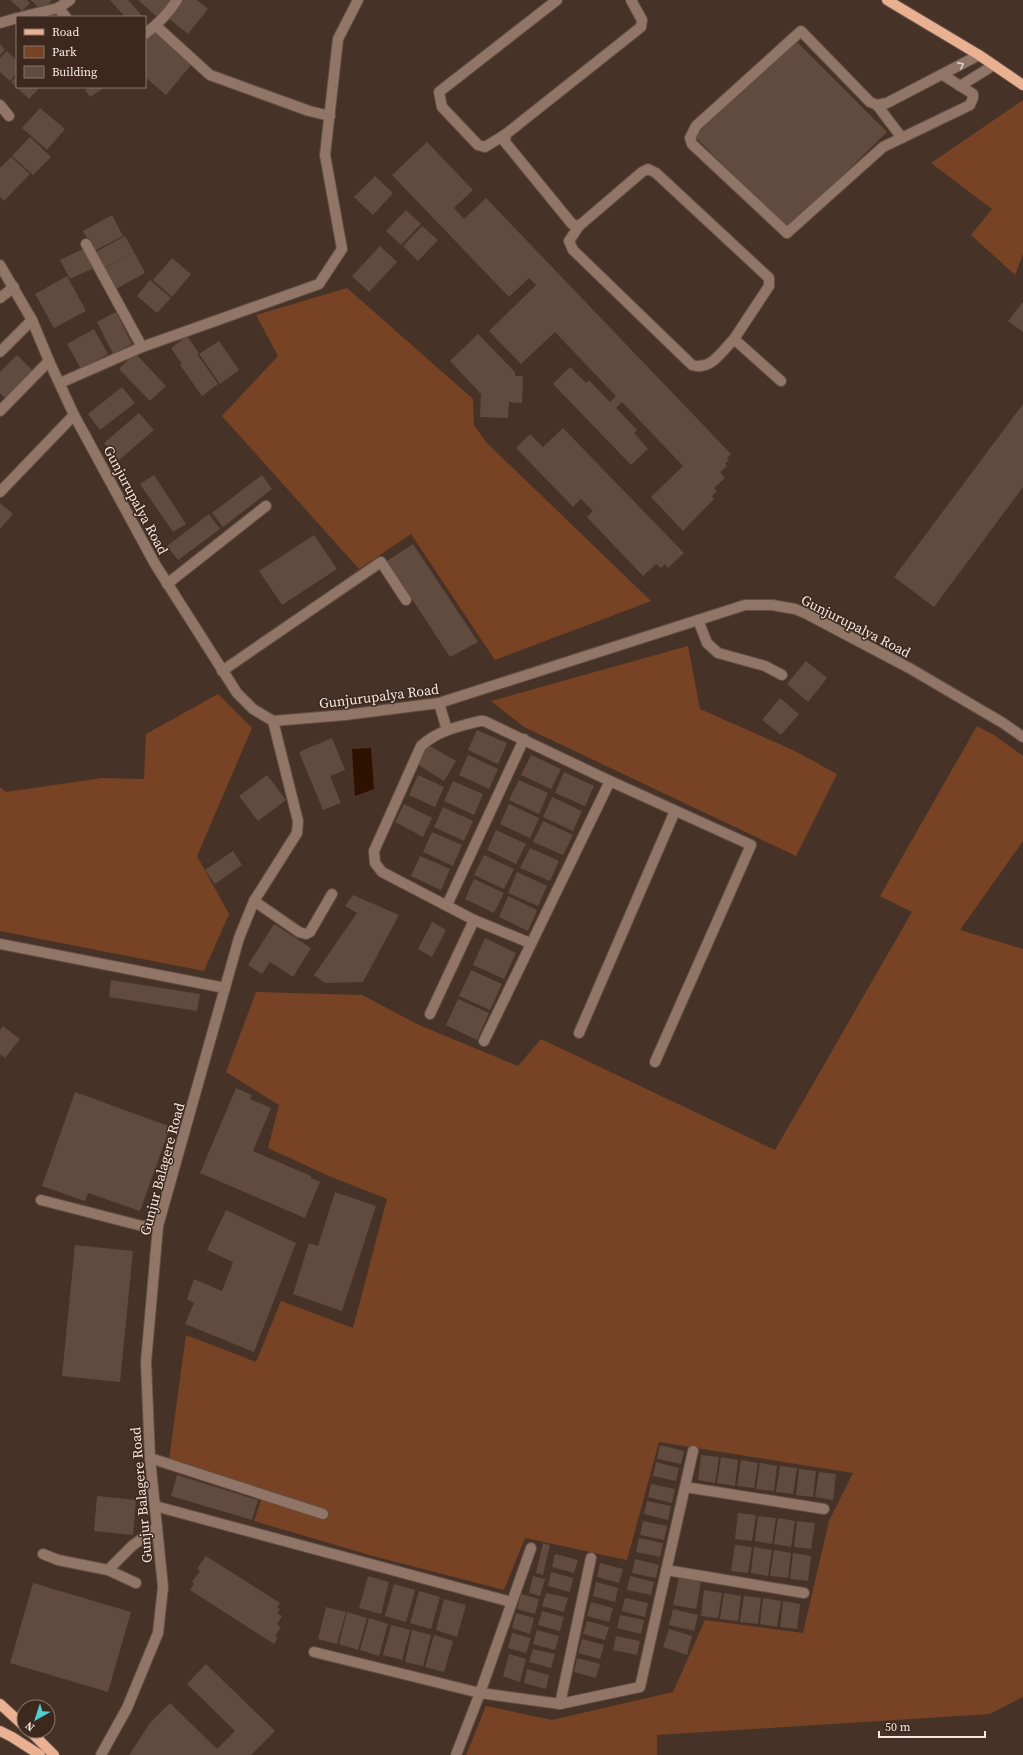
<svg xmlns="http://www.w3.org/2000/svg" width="1023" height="1755" font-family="'Source Serif 4',serif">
<rect width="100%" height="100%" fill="#473227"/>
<g fill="#784324">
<path d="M1023,100V254L1015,275L971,235L992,209L931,163Z"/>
<path d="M347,288L473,399L474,425L486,442L651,601L495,660L411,534L359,569L222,416L278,356L256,315Z"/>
<path d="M688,646L700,709L795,751L837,774L796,856L524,727L491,701Z"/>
<path d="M218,694L252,728L197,856L229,914L204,971L0,931V787L6,792L102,778L144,779L146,734Z"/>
<path d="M977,726L994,735L1023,756V841L960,930L1023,949V1697L990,1714L657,1735V1755H466L486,1706L552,1720L673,1692L705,1620L803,1633L829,1521L853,1473L659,1442L627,1560L525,1538L504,1590L373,1556L254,1521L264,1492L169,1460L186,1335L256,1362L281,1301L353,1328L387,1199L329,1176L268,1148L279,1105L226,1072L256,992L362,995L419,1025L518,1066L541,1039L775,1150L912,912L880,896Z"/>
</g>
<path fill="#2e1101" d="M371,748L374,789L355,796L352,749Z"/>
<g fill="#614b3f">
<path d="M10,0H27L30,3L22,11Z"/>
<path d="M31,0H52L42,11Z"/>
<path d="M110,0H128L143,17H125Z"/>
<path d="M138,0H174L158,18Z"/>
<path d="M183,0H197L208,9L188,34L168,18Z"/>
<path d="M152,30L192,64L166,95L145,77V38Z"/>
<path d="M797,42L887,132L788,229L694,136Z"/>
<path d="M0,44L5,50L0,55Z"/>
<path d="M7,51L17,61V74L10,81L0,72V58Z"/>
<path d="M17,76V87H40L29,99L11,82Z"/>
<path d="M90,87H105L90,97L85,90Z"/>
<path d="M40,108L65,129L47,150L22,128Z"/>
<path d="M30,137L51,157L33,175L12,156Z"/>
<path d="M427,142L473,190L454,208L464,219L486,198L731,454L727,458L729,460L725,464L727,466L720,472L725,478L714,488L717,491L712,496L714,499L683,531L651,497L683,466L622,402L616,408L637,430L634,433L648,449L631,465L553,384L570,367L586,383L589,380L610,402L616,396L555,332L521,364L489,331L536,285L529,278L509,297L392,175Z"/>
<path d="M11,157L30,174L4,201L0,197V168Z"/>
<path d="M375,176L393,193L373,215L354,197Z"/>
<path d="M406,210L421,224L401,245L386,231Z"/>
<path d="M112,215L123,236L94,251L83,231Z"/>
<path d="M422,226L438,240L418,261L403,246Z"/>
<path d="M125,236L134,252L102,269L94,253Z"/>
<path d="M380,246L397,262L369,292L352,276Z"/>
<path d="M85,248L94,268L70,279L60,260Z"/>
<path d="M134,252L145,273L114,290L103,269Z"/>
<path d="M172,258L191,274L172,297L153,280Z"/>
<path d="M67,276L86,311L54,328L35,294Z"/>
<path d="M150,280L171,298L157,313L137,296Z"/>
<path d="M1023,302V332L1008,321Z"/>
<path d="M116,312L132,344L113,354L97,322Z"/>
<path d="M94,329L108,354L81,369L67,344Z"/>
<path d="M478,334L515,372V376H523L522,403L509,402L508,418L480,417L481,394L450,361Z"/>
<path d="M187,336L199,353L197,354L218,384L202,396L180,365L182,364L171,348Z"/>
<path d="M219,341L239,370L220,384L199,354Z"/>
<path d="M135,353L166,386L150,401L119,369Z"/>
<path d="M17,355L33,371L6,399L0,393V372Z"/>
<path d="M122,387L135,403L100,430L88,414Z"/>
<path d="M1023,404V487L934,607L894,577Z"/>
<path d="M139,413L154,430L119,460L104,443Z"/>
<path d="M563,428L684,553L668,568L665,564L661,568L656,564L643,576L587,517L593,511L581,499L573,507L516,448L530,434L543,447Z"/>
<path d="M154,475L186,524L173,532L140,484Z"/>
<path d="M262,475L272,489L223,527L212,513Z"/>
<path d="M0,503L13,514L0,529Z"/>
<path d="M209,514L220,529L178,560L167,546Z"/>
<path d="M314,535L337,569L282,605L259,571Z"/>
<path d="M413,544L478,642L450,657L387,561Z"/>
<path d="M806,661L827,678L808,702L787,684Z"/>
<path d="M780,698L799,714L781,735L762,720Z"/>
<path d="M477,730L507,743L498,764L468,750Z"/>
<path d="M332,738L345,770L330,776L341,803L323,810L299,752Z"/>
<path d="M428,745L456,761L444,781L417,764Z"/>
<path d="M468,755L498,769L489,789L459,775Z"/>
<path d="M531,755L561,769L551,789L521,775Z"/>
<path d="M564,772L594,786L585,806L555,793Z"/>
<path d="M267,775L286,800L258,821L239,796Z"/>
<path d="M418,775L444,787L435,807L409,795Z"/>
<path d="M519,780L548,793L539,814L509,800Z"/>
<path d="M453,781L483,794L474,815L444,801Z"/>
<path d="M552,797L582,811L573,831L543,817Z"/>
<path d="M404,804L432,818L423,837L395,822Z"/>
<path d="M509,804L539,818L530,838L500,824Z"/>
<path d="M443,807L473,821L464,841L434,827Z"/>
<path d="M543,821L573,835L563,855L533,842Z"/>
<path d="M496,830L526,844L516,864L487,850Z"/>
<path d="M432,832L462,845L453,866L423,852Z"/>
<path d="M530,848L559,861L550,881L520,868Z"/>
<path d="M233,851L242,865L215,884L205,870Z"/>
<path d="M484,855L514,869L504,889L474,875Z"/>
<path d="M420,856L450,869L441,890L411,876Z"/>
<path d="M517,872L547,886L538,906L508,893Z"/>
<path d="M474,879L504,893L494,913L465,899Z"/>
<path d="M353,895L399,915L363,982L325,983L314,975L357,913L345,906Z"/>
<path d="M508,896L537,910L528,931L499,917Z"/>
<path d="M432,922L446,930L432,957L418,949Z"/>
<path d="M274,924L311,948L293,977L270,962L262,974L248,965Z"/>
<path d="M485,938L516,953L504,979L473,965Z"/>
<path d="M471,970L502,984L490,1010L459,996Z"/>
<path d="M111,980L200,994L197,1011L109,997Z"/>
<path d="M458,999L489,1013L477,1040L446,1025Z"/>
<path d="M3,1026L20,1039L5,1058L0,1054V1030Z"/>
<path d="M236,1088L252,1095L250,1099L271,1108L253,1151L311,1176V1178L320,1182L305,1218L200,1173Z"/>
<path d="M75,1092L174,1128L171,1133H168L140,1211L88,1193L85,1201L42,1186Z"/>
<path d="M335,1192L376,1206L342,1311L293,1294L309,1243L318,1246Z"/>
<path d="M226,1210L296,1243L254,1352L185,1324L194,1303L187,1299L194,1279L222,1291L233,1262L207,1250Z"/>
<path d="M75,1245L133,1251L120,1382L62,1376Z"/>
<path d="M660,1445L684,1451L681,1464L657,1459Z"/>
<path d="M701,1455L719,1457L715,1483L698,1480Z"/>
<path d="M721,1457L738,1460L735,1486L717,1483Z"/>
<path d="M741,1460L758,1463L754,1488L737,1486Z"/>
<path d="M656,1462L679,1468L676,1481L653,1476Z"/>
<path d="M760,1463L777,1466L774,1491L756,1489Z"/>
<path d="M780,1466L797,1468L793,1494L776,1492Z"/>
<path d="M799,1469L816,1471L813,1497L796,1495Z"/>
<path d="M819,1472L836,1474L833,1500L815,1497Z"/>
<path d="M177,1475L258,1500L252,1520L171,1496Z"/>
<path d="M651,1484L675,1489L672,1503L648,1497Z"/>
<path d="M97,1496L136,1500L133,1535L94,1531Z"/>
<path d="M647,1501L671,1506L668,1520L644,1514Z"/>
<path d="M738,1513L756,1515L752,1541L735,1539Z"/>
<path d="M758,1516L776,1518L772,1544L755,1541Z"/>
<path d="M778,1518L795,1521L791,1547L774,1544Z"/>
<path d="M643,1521L667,1526L664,1540L640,1535Z"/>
<path d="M797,1521L815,1523L811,1549L794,1547Z"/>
<path d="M639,1538L663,1543L660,1557L636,1552Z"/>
<path d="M543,1543L550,1545L543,1575L536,1573Z"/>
<path d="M735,1545L752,1547L748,1573L731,1571Z"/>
<path d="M754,1547L772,1550L768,1576L751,1573Z"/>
<path d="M774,1550L791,1553L788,1578L770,1576Z"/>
<path d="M793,1553L811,1556L808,1581L790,1579Z"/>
<path d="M555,1554L578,1560L574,1573L552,1567Z"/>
<path d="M206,1556L280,1603L277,1608L280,1609L277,1613L282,1616L277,1624L281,1627L275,1636L278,1638L274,1644L190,1590L194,1584L192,1582L200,1571L197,1569Z"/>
<path d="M635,1559L659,1565L656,1578L632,1573Z"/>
<path d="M600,1563L623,1569L619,1583L597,1577Z"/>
<path d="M551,1572L573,1578L570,1592L548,1586Z"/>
<path d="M368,1576L389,1582L381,1614L359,1608Z"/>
<path d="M533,1576L545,1579L540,1596L529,1593Z"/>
<path d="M630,1576L654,1582L651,1595L627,1590Z"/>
<path d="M679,1577L701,1582L696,1609L673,1605Z"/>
<path d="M596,1582L618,1588L615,1602L593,1596Z"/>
<path d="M33,1583L131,1612L108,1692L10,1663Z"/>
<path d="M394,1584L415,1590L406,1622L385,1616Z"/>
<path d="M704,1590L722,1593L718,1618L701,1616Z"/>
<path d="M419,1591L440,1597L431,1629L410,1623Z"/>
<path d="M546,1593L568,1598L564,1612L542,1606Z"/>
<path d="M724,1593L741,1596L738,1621L720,1619Z"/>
<path d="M521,1594L539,1599L535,1614L517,1609Z"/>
<path d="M744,1596L761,1598L758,1624L740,1622Z"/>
<path d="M625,1598L648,1603L645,1617L622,1611Z"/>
<path d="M763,1598L781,1601L777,1627L760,1624Z"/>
<path d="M444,1599L466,1605L457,1637L436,1630Z"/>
<path d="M783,1601L800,1604L797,1629L780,1627Z"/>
<path d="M591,1602L613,1608L609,1622L587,1616Z"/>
<path d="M326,1607L346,1612L337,1644L318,1639Z"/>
<path d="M673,1609L698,1615L694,1631L669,1625Z"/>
<path d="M542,1611L564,1617L560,1631L538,1625Z"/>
<path d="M347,1612L367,1618L358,1650L339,1644Z"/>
<path d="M516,1613L534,1618L530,1634L512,1628Z"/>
<path d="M620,1615L644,1620L641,1634L617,1628Z"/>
<path d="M369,1618L388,1624L379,1656L360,1650Z"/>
<path d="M587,1621L609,1627L605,1640L583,1634Z"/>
<path d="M391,1625L410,1630L402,1660L383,1655Z"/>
<path d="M669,1629L692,1636L687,1655L663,1647Z"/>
<path d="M412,1630L431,1635L423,1666L405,1662Z"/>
<path d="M537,1630L559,1636L555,1650L533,1644Z"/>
<path d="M512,1633L531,1638L526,1653L508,1648Z"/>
<path d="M434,1635L453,1641L444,1672L425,1667Z"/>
<path d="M616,1636L640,1641L637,1655L613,1650Z"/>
<path d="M582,1639L604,1645L600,1659L578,1653Z"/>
<path d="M533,1649L555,1654L551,1668L529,1662Z"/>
<path d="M509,1654L526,1659L520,1682L503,1676Z"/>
<path d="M577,1658L600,1664L596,1678L574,1672Z"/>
<path d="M206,1664L275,1731L251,1755H129L150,1723L170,1703L217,1749L235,1731L187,1684Z"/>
<path d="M527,1669L549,1675L546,1689L524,1683Z"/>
</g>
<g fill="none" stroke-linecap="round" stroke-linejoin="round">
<g stroke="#634f45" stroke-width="12">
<g id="minor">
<path d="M631,0L642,20L641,27L506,134L505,142L572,224L579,226L642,172L648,169L656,173L769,278V286L734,339L781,381"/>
<path d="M58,8L66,17"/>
<path d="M21,17L58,8L70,0"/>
<path d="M0,23L17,18"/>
<path d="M156,26L210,75L309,111L330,116"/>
<path d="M145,34C158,24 168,14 177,0"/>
<path d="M943,75L973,94V98L970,105L883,147L787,233L692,144L690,138L696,126L801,31L870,102L877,105L887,103L979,55"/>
<path d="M960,86L994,65"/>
<path d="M0,105L9,116"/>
<path d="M877,105L902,138"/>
<path d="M506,134L485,147L478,145L442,107L439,92L557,0"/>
<path d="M579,226L569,241L573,250L692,365C711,371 721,352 734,339"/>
<path d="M86,244L142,347"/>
<path d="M0,265L32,320L49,361L74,415L155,564L237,693L253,709L273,721L345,715L439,703L745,605H772L795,609L807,614L911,669L1003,723L1023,737"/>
<path d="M0,298L14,287"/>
<path d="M0,352L32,320"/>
<path d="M60,383L142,347L319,284L342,249L325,155L338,39L358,0"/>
<path d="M0,411L49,361"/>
<path d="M0,492L74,415"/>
<path d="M167,584L266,506"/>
<path d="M698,620L707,643L718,653L765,666L782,675"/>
<path d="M222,671L381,562L406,600"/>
<path d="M439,703L447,730"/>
<path d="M254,901L299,932L306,934L310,932L332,894"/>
<path d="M447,905L524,739"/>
<path d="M530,943L474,920L382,872L375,863L374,851L421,746C437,731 459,726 480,721H484L610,781L751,845L655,1062"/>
<path d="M0,944L225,988"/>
<path d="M430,1014L474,920"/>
<path d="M579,1033L675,811"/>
<path d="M484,1041L610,781"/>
<path d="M41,1200L142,1226H158"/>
<path d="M150,1458L323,1514"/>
<path d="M685,1487L824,1509"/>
<path d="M155,1506L511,1602"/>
<path d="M43,1554L58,1560L108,1570L132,1546L157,1527"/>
<path d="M108,1570L136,1583"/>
<path d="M666,1570L804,1593"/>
<path d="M314,1652L480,1693L560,1704L640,1687L693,1451"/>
<path d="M560,1704L591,1558"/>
<path d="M101,1755L127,1708L158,1633L163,1587L150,1458L146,1362L158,1226L239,938L254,901L297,833L298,821L273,721"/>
<path d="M456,1755L480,1693L531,1548"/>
</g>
</g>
<g stroke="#634f45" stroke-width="12">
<g id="major">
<path d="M887,0L979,55L1023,85"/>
<path d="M0,1704L24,1726"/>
<path d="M0,1731L12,1737L40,1755"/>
<path d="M30,1731L54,1755"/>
</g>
</g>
<use href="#minor" stroke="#917566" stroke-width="10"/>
<use href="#major" stroke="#e9b192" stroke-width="10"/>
</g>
<defs><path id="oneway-chevron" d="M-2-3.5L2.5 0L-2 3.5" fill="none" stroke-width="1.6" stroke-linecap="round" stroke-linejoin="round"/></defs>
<use stroke="#deccc3" href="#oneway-chevron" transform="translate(961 65) rotate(-28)"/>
<g text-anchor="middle" stroke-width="3" stroke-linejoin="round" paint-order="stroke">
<g font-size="14" fill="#f7e9e2" stroke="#3c281d">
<text transform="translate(136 500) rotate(62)" y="5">Gunjurupalya Road</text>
<text transform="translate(856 626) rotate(27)" y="5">Gunjurupalya Road</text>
<text transform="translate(379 696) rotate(-7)" y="5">Gunjurupalya Road</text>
<text transform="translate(162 1169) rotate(-75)" y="5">Gunjur Balagere Road</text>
<text transform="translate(141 1495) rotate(-95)" y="5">Gunjur Balagere Road</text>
</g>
</g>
<rect x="16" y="16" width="130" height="72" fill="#3c281d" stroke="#87756c"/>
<rect x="24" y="29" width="20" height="6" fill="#e9b192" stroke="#87756c"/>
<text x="52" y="36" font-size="12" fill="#f7e9e2">Road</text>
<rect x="24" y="46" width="20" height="12" fill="#784324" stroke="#87756c"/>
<text x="52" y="56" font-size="12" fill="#f7e9e2">Park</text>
<rect x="24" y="66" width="20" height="12" fill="#614b3f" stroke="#87756c"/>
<text x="52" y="76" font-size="12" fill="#f7e9e2">Building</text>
<g transform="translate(36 1719) rotate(219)"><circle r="19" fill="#3c281d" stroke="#87756c"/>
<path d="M0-3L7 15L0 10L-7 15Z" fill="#51ccd2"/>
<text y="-6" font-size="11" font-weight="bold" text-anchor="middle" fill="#f7e9e2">N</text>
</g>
<path d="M879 1731v6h106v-6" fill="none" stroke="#f7e9e2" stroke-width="2"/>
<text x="885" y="1731" font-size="12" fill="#f7e9e2" stroke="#3c281d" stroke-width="3" paint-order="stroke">50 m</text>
</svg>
